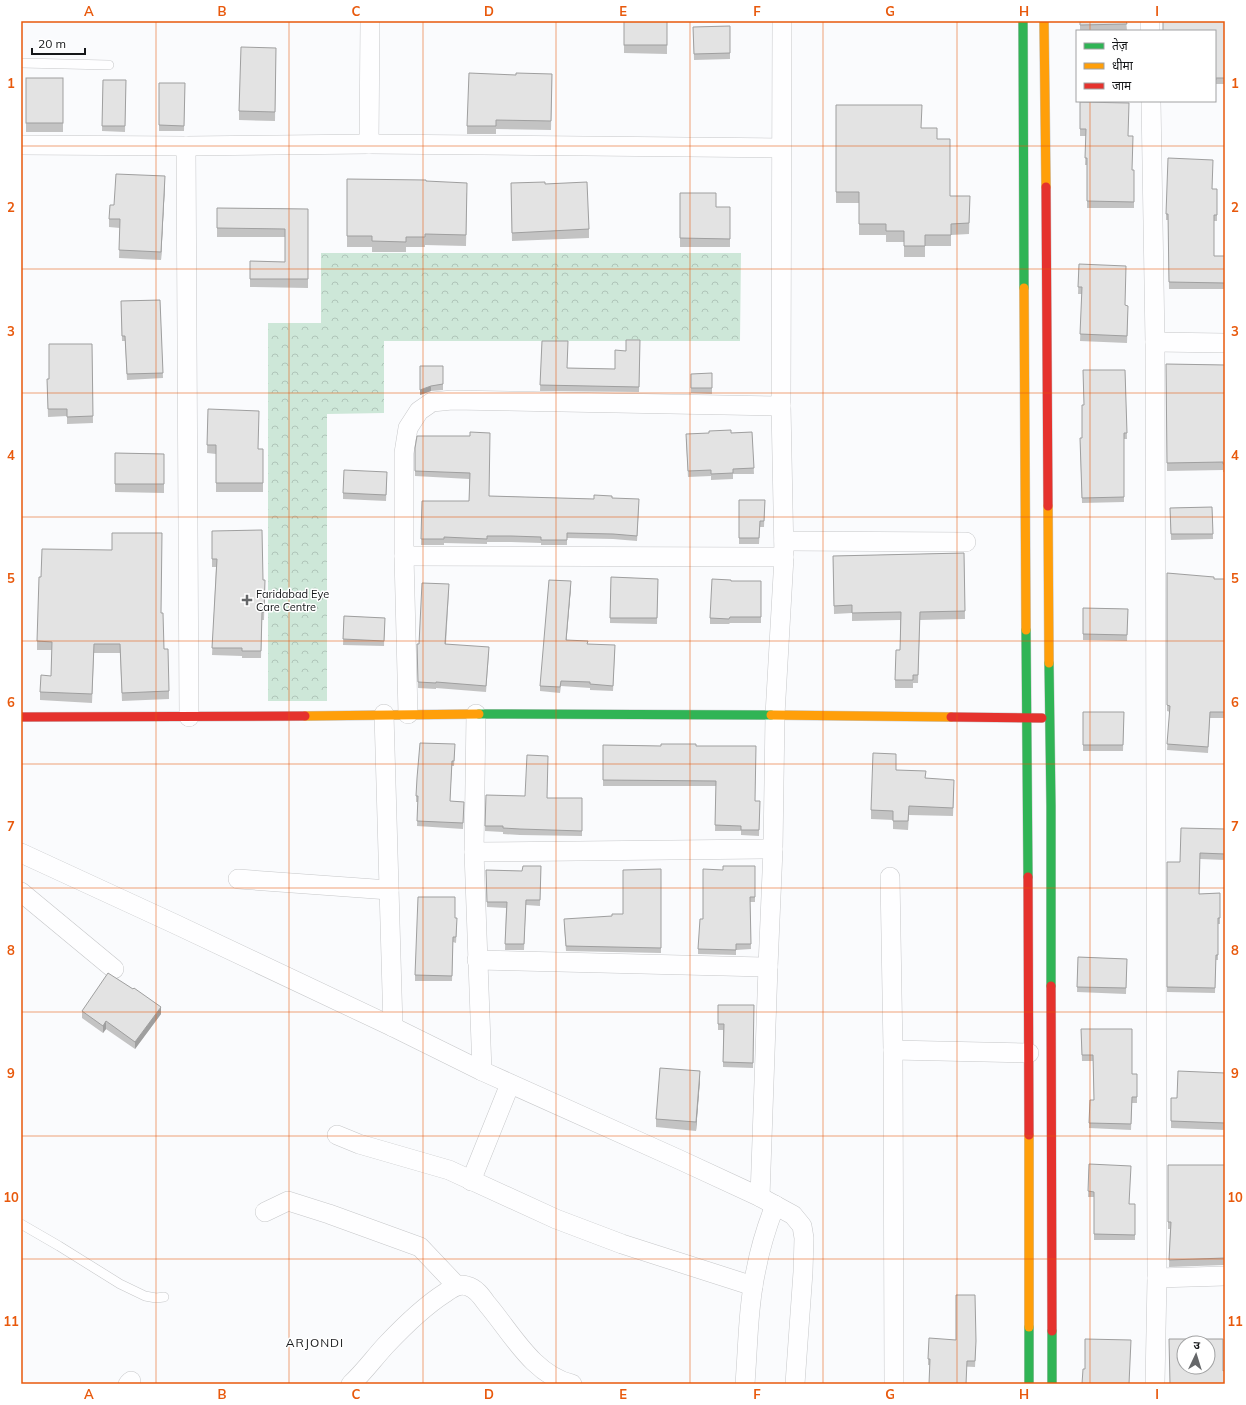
<svg xmlns="http://www.w3.org/2000/svg" width="1246" height="1405" font-family="Mulish,'Noto Sans Devanagari',sans-serif">
<defs>
<pattern id="park-crowns" width="20" height="18" patternUnits="userSpaceOnUse"><rect width="20" height="18" fill="#cde7d8"/><path d="M2 6a3 3 0 1 1 6 0M12 15a3 3 0 1 1 6 0" fill="none" stroke="#afc5b9"/></pattern>
</defs>
<rect width="100%" height="100%" fill="#fafbfd"/>
<path fill="url(#park-crowns)" d="M321,253H741L740,341H384V413L327,414V701H268V323H321Z"/>
<g fill="none" stroke-linecap="round" stroke-linejoin="round">
<g stroke="#c6c7c9" stroke-width="10">
<g id="lane">
<path d="M21,63L109,65"/>
<path d="M21,1224L59,1246L120,1284L145,1296L156,1298L164,1297"/>
</g>
</g>
<g stroke="#c6c7c9" stroke-width="20">
<g id="street">
<path d="M1150,21V31"/>
<path d="M1151,101L1155,342L1157,1278L1155,1384"/>
<path d="M369,144L370,21"/>
<path d="M21,145L186,146L369,144L781,148"/>
<path d="M186,146L189,717"/>
<path d="M1155,342L1225,343"/>
<path d="M784,541L966,542"/>
<path d="M404,556L784,557"/>
<path d="M384,714L393,1027"/>
<path d="M408,714L404,556V453L408,428L419,411L432,402L452,400L781,406"/>
<path d="M476,714L474,852L482,1071"/>
<path d="M474,852L773,849"/>
<path d="M21,853L175,924L393,1027L482,1071L678,1159L760,1197L793,1215L802,1226L804,1238L803,1272L795,1384"/>
<path d="M890,877L893,1050L894,1384"/>
<path d="M238,879L389,890"/>
<path d="M21,892L114,969"/>
<path d="M477,960L768,967"/>
<path d="M893,1050L1029,1053"/>
<path d="M337,1135L359,1144L449,1170L556,1219L622,1244L753,1286"/>
<path d="M471,1181L510,1084"/>
<path d="M760,1197L768,967L773,849L775,715L784,557L781,406L782,21"/>
<path d="M265,1212L288,1201L329,1214L420,1247L457,1286"/>
<path d="M1157,1278L1225,1276"/>
<path d="M128,1384L131,1381"/>
<path d="M351,1384C364,1372 374,1358 386,1345C404,1326 423,1307 445,1293C452,1288 459,1283 467,1286C476,1288 482,1297 487,1304C511,1332 533,1375 572,1384"/>
<path d="M745,1384C748,1346 748,1307 756,1270C760,1248 767,1226 775,1205"/>
</g>
</g>
<g stroke="#c6c7c9" stroke-width="10">
<g id="fast">
<path d="M1023,21L1024,288"/>
<path d="M1026,630L1028,877"/>
<path d="M1049,663L1051,806V986"/>
<path d="M479,714L771,715"/>
<path d="M1029,1327V1384"/>
<path d="M1052,1331V1384"/>
</g>
</g>
<g stroke="#c6c7c9" stroke-width="10">
<g id="slow">
<path d="M1044,21L1046,187"/>
<path d="M1024,288L1026,630"/>
<path d="M1048,506L1049,663"/>
<path d="M771,715L951,717"/>
<path d="M305,716L479,714"/>
<path d="M1029,1135V1327"/>
</g>
</g>
<g stroke="#c6c7c9" stroke-width="10">
<g id="jam">
<path d="M1046,187L1048,506"/>
<path d="M21,717L305,716"/>
<path d="M951,717L1042,718"/>
<path d="M1028,877L1029,1135"/>
<path d="M1051,986L1052,1331"/>
</g>
</g>
<use href="#lane" stroke="#fefeff" stroke-width="9"/>
<use href="#street" stroke="#fefeff" stroke-width="19"/>
<use href="#fast" stroke="#30b455" stroke-width="9"/>
<use href="#slow" stroke="#ff9f0a" stroke-width="9"/>
<use href="#jam" stroke="#e5322d" stroke-width="9"/>
</g>
<g fill="#c3c3c3">
<path d="M624,21H667V54L624,53Z"/>
<path d="M1080,21H1126L1127,30H1080Z"/>
<path d="M1225,21V84H1216V87H1215V31Z"/>
<path d="M730,26V59L694,60L693,27Z"/>
<path d="M276,48L275,121L239,120V111Z"/>
<path d="M552,74L551,130L496,129V134H467V126L516,75Z"/>
<rect x="26" y="78" width="37" height="54"/>
<path d="M103,80H126L125,132L102,131Z"/>
<path d="M159,83H185L184,131H159Z"/>
<path d="M1080,102L1128,136L1132,170H1134V208H1087V165H1085L1086,136H1080Z"/>
<path d="M836,105L921,128L937,139L950,196H970L969,234L951,235V246H925V257H904V242H886V235H859V203H836Z"/>
<path d="M347,179L426,181L467,193L466,246L425,245V247H406V252H372V247H347Z"/>
<path d="M511,183L545,184L589,229V238L512,241Z"/>
<path d="M165,184L161,260L119,258L120,228L109,227V219Z"/>
<path d="M1212,189H1217V221H1214V256H1225V289H1169L1168,220H1166V214Z"/>
<path d="M680,193L716,207H730V247H680Z"/>
<path d="M217,208L308,209V288L250,287V261L285,262V237H217Z"/>
<path d="M1079,264L1125,305L1128,313L1127,343L1080,341L1082,294H1078Z"/>
<path d="M160,300L163,378L127,380L125,341H122L121,301Z"/>
<path d="M640,340L639,392L540,391L542,341L567,368L615,369Z"/>
<path d="M92,344L93,423L67,424V416L48,417L47,379H49Z"/>
<path d="M1225,363V472H1223V470L1167,471L1166,364L1225,365Z"/>
<path d="M443,366V390L431,391L420,395Z"/>
<path d="M1125,370L1127,439H1124V502L1082,503L1080,444L1082,438L1084,405Z"/>
<path d="M691,374L712,388V394L691,393Z"/>
<path d="M208,409L258,449H263V492H216V454L207,453Z"/>
<path d="M752,432L754,474H733V479L711,480V476L688,477L686,439L731,433Z"/>
<path d="M470,436L489,496L594,499L612,498L639,505L637,541L613,539L567,538V545H541V543L511,542H487V544L444,543V545H421L422,501H469V479L415,476V448Z"/>
<path d="M115,453L164,454V493L115,492Z"/>
<path d="M387,477L386,501L343,499V493Z"/>
<path d="M739,500H765L764,527H760L759,544H739Z"/>
<path d="M1212,507L1213,539L1171,540L1170,508Z"/>
<path d="M212,531L263,580L265,588L264,620H262L261,658H242V656L212,655L216,567H212Z"/>
<path d="M964,553L965,619L920,620L918,683H913V688H895V680L900,650V620L852,621V613L834,614L833,556Z"/>
<path d="M1167,573L1214,579H1225V718H1210L1208,753L1167,750L1170,712L1167,711Z"/>
<path d="M611,577L658,579L657,624L610,623Z"/>
<path d="M731,581H761V623H730L729,624H710V618Z"/>
<path d="M571,587L566,640L587,644L615,650L613,691L590,690V688L561,686L560,693L540,691V686Z"/>
<path d="M449,590L446,644L489,653L486,692L436,688V689L418,688L417,644H419Z"/>
<path d="M1083,608L1128,609L1127,641L1083,640Z"/>
<path d="M161,613L164,649L169,691V699L122,701L120,653H94L92,703L40,700V692L51,676L52,650H37V641Z"/>
<path d="M344,616L385,618L384,646L343,645Z"/>
<path d="M1083,712H1124L1123,751H1083Z"/>
<path d="M603,745L661,746H696L755,801H760L759,836L741,835V831H715L716,786H603Z"/>
<path d="M455,750L454,766H452L450,801L464,802L463,829L417,826L418,802H416V796Z"/>
<path d="M896,770L926,778L954,788L953,816L909,815L908,830L893,829V820L871,819V810Z"/>
<path d="M486,795L547,798H582V836L520,835L503,834V832L485,831Z"/>
<path d="M1225,829V860L1200,859L1199,894L1220,893V924H1218V960H1216L1215,993L1167,992V862H1180Z"/>
<path d="M541,866L540,906L526,905L524,950H505L506,908L487,907L486,870L522,871Z"/>
<path d="M755,866V902H750L751,949L736,950V955L698,954V949L703,919L723,870Z"/>
<path d="M661,869V953L566,951L564,924L612,916L623,914Z"/>
<path d="M455,918L457,924L456,943L453,942L452,981H415V975Z"/>
<path d="M1078,957L1127,959L1126,994L1077,992Z"/>
<path d="M718,1005H754L753,1068L723,1067V1030H718Z"/>
<path d="M82,1011L161,1014L135,1049L106,1029L103,1033L82,1018Z"/>
<path d="M1081,1029L1132,1074H1137V1103H1132L1131,1130L1089,1128L1090,1100H1094L1093,1061H1082Z"/>
<path d="M1225,1073V1130L1171,1128V1098H1177Z"/>
<path d="M700,1080L696,1131L656,1127V1119Z"/>
<path d="M1089,1164L1129,1204H1135V1240H1094V1197H1088Z"/>
<path d="M1168,1165H1225V1265L1169,1267L1170,1229H1168Z"/>
<path d="M976,1346L975,1367L928,1365V1359Z"/>
</g>
<g fill="#9f9f9f">
<path d="M165,176V184L161,260V252Z"/>
<path d="M431,386V391L420,395V390Z"/>
<path d="M571,581V587L566,646V640Z"/>
<path d="M161,1007V1014L135,1049V1042Z"/>
<path d="M106,1021V1029L103,1033V1026Z"/>
<path d="M700,1071V1080L696,1131V1122Z"/>
</g>
<g fill="#e3e3e3" stroke="#9f9f9f" fill-rule="evenodd">
<rect x="624" y="21" width="43" height="24"/>
<path d="M1080,21H1126L1127,24L1080,25Z"/>
<path d="M1163,21H1225V78H1216V80H1215V31H1163Z"/>
<path d="M730,26V53L694,54L693,27Z"/>
<path d="M241,47L276,48L275,112L239,111Z"/>
<path d="M469,73L516,75V73L552,74L551,121L496,120V126H467Z"/>
<rect x="26" y="78" width="37" height="45"/>
<path d="M103,80H126L125,126H102Z"/>
<path d="M159,83H185L184,126L159,125Z"/>
<path d="M1080,102L1129,103L1128,136H1133L1132,170H1134V202L1087,201V158H1085L1086,129H1080Z"/>
<path d="M836,105H922L921,128H937V139H950V196H970L969,223L951,224V235H925V246H904V231H886V224H859V192H836Z"/>
<path d="M1168,158L1213,160L1212,189H1217V215H1214V256H1225V283L1169,282L1168,214H1166Z"/>
<path d="M116,174L165,176L161,252L119,250L120,219H109L110,205H114Z"/>
<path d="M347,179L426,180V181L467,183L466,235L425,234V237H406V242L372,241V236H347Z"/>
<path d="M545,182V184L587,182L589,229L512,233L511,183Z"/>
<path d="M680,193H716V207H730V239L680,238Z"/>
<path d="M217,208L308,209V279H250V261L285,262V229L217,228Z"/>
<path d="M1079,264L1126,266L1125,305L1128,306L1127,336L1080,334L1082,287H1078Z"/>
<path d="M160,300L163,373L127,374L125,336H122L121,301Z"/>
<path d="M626,340H640L639,387L540,385L542,341H568L567,368L615,369V350L626,351Z"/>
<path d="M49,344H92L93,416L67,417V409H48L47,379H49Z"/>
<path d="M1225,363V464H1223V462L1167,463L1166,364L1225,365Z"/>
<path d="M420,366H443V384L431,386L420,390Z"/>
<path d="M1083,370H1125L1127,433H1124V497L1082,498L1080,438H1082V405H1084Z"/>
<path d="M712,373V388H691V374Z"/>
<path d="M208,409L259,411L258,449H263V483H216V445H207Z"/>
<path d="M731,430V433L752,432L754,468L733,469V473L711,474V470L688,471L686,434L709,433V431Z"/>
<path d="M470,432L490,433L489,496L594,499V495L612,496V498L639,499L637,536L613,534L567,533V540H541V537L511,536H487V539L444,537V539H421L422,501H469L470,473L415,471V448L417,436H470Z"/>
<path d="M115,453L164,454V484H115Z"/>
<path d="M344,470L387,472L386,495L343,493Z"/>
<path d="M739,500H765L764,521H760L759,538H739Z"/>
<path d="M1212,507L1213,534H1171L1170,508Z"/>
<path d="M262,530L263,580H265L264,612H262L261,651H242V648H212L217,559H212V531Z"/>
<path d="M112,533H162L161,613H163L164,649H168L169,691L122,693L120,644H94L92,694L40,692L41,675L51,676L52,642L37,641L39,577H41L42,549L112,550Z"/>
<path d="M964,553L965,611L920,612L918,675H913V680H895L896,650H900L901,612L852,613V605L834,606L833,556Z"/>
<path d="M1167,573L1214,577V579H1225V712H1210L1208,747L1167,744L1170,706L1167,705Z"/>
<path d="M611,577L658,579L657,618H610Z"/>
<path d="M712,579L731,580V581H761V617H730L729,619L710,618Z"/>
<path d="M549,580L571,581L566,640L588,641L587,644L615,645L613,686L590,684V682L561,681L560,687L540,686Z"/>
<path d="M422,583L449,584L445,644L489,647L486,686L436,682V683L418,682L417,644H419Z"/>
<path d="M1083,608L1128,609L1127,635L1083,634Z"/>
<path d="M344,616L385,618L384,641L343,639Z"/>
<path d="M1083,712H1124L1123,745H1083Z"/>
<path d="M420,743L455,744L454,761H452L450,801L464,802L463,823L417,821L418,796H416L417,778Z"/>
<path d="M661,744H696V746H756L755,801H760L759,830H741V826L715,825L716,781L603,780V745L661,746Z"/>
<path d="M873,753L896,754V770L926,771L925,778L954,780L953,808L909,806L908,821H893V811L871,810Z"/>
<path d="M527,755L548,756L547,798H582V831L520,829L503,828V826H485L486,795L525,796Z"/>
<path d="M1181,828L1225,829V854L1200,853L1199,894L1220,893V918H1218V955H1216L1215,988L1167,987V862H1180Z"/>
<path d="M523,866H541L540,900H526L524,944H505L507,902H487L486,870L522,871Z"/>
<path d="M723,866H755V897H750L751,944H736V950L698,949L700,919H703V869L723,870Z"/>
<path d="M661,869V948L566,946L564,919L612,916V914H623V870Z"/>
<path d="M418,897H455V918H457L456,937H453L452,976L415,975Z"/>
<path d="M1078,957L1127,959L1126,988L1077,987Z"/>
<path d="M108,973L133,989L134,988L161,1007L135,1042L106,1021L103,1026L82,1011Z"/>
<path d="M718,1005H754L753,1063L723,1062L724,1024H718Z"/>
<path d="M1081,1029H1132V1074H1137V1097H1132L1131,1124L1089,1123L1090,1100H1094L1093,1055H1082Z"/>
<path d="M660,1068L700,1071L696,1122L656,1119Z"/>
<path d="M1178,1071L1225,1073V1123L1171,1121V1098H1177Z"/>
<path d="M1089,1164L1131,1166L1129,1204H1135V1235L1094,1234V1192L1088,1191Z"/>
<path d="M1168,1165H1225V1258L1169,1260L1171,1222H1168Z"/>
<path d="M956,1295H975L976,1341L975,1361H967L966,1384H929L930,1359H928L929,1338L956,1340Z"/>
<path d="M1085,1339L1131,1340L1129,1384H1082L1083,1369H1085Z"/>
<path d="M1169,1339H1223V1371L1225,1370V1384H1170ZM1184,1343H1208V1367H1184Z"/>
</g>
<path fill="none" stroke="#e8590c" stroke-width="1" stroke-opacity="0.55" d="M156,21V1384M289,21V1384M423,21V1384M556,21V1384M690,21V1384M823,21V1384M957,21V1384M1090,21V31M1090,101V1384M21,146H1225M21,269H1225M21,393H1225M21,517H1225M21,641H1225M21,764H1225M21,888H1225M21,1012H1225M21,1136H1225M21,1259H1225"/>
<path fill="#656769" stroke="#fff" stroke-width="1.5" d="M245 594h4v4h4v4h-4v4h-4v-4h-4v-4h4z"/>
<g text-anchor="middle" stroke-width="3" stroke-linejoin="round" paint-order="stroke">
<g font-size="11" fill="#151719" stroke="#fff" text-anchor="start">
<text x="256" y="598">Faridabad Eye<tspan x="256" dy="13">Care Centre</tspan></text>
</g>
<g font-size="12" letter-spacing="1" fill="#151719" stroke="#fff">
<text x="315" y="1347">ARJONDI</text>
</g>
</g>
<rect width="1246" height="1405" fill="none" stroke="#ffffff" stroke-width="44"/>
<rect x="1076" y="30" width="140" height="72" fill="#ffffff" stroke="#a1a2a3"/>
<rect x="1084" y="43" width="20" height="6" fill="#30b455" stroke="#a1a2a3"/>
<text x="1112" y="50" font-size="12" fill="#151719">तेज़</text>
<rect x="1084" y="63" width="20" height="6" fill="#ff9f0a" stroke="#a1a2a3"/>
<text x="1112" y="70" font-size="12" fill="#151719">धीमा</text>
<rect x="1084" y="83" width="20" height="6" fill="#e5322d" stroke="#a1a2a3"/>
<text x="1112" y="90" font-size="12" fill="#151719">जाम</text>
<g transform="translate(1196 1355) rotate(4)"><circle r="19" fill="#ffffff" stroke="#a1a2a3"/>
<path d="M0-3L7 15L0 10L-7 15Z" fill="#656769"/>
<text y="-6" font-size="11" font-weight="bold" text-anchor="middle" fill="#151719">उ</text>
</g>
<path d="M32 48v6h53v-6" fill="none" stroke="#151719" stroke-width="2"/>
<text x="38" y="48" font-size="12" fill="#151719" stroke="#ffffff" stroke-width="3" paint-order="stroke">20 m</text>
<rect x="22" y="22" width="1202" height="1361" fill="none" stroke="#e8590c" stroke-width="1.5"/>
<g font-size="13" text-anchor="middle" font-weight="bold" fill="#e8590c">
<text x="89" y="16">A</text>
<text x="222" y="16">B</text>
<text x="356" y="16">C</text>
<text x="489" y="16">D</text>
<text x="623" y="16">E</text>
<text x="757" y="16">F</text>
<text x="890" y="16">G</text>
<text x="1024" y="16">H</text>
<text x="1157" y="16">I</text>
<text x="11" y="88">1</text>
<text x="1235" y="88">1</text>
<text x="11" y="212">2</text>
<text x="1235" y="212">2</text>
<text x="11" y="336">3</text>
<text x="1235" y="336">3</text>
<text x="11" y="460">4</text>
<text x="1235" y="460">4</text>
<text x="11" y="583">5</text>
<text x="1235" y="583">5</text>
<text x="11" y="707">6</text>
<text x="1235" y="707">6</text>
<text x="11" y="831">7</text>
<text x="1235" y="831">7</text>
<text x="11" y="955">8</text>
<text x="1235" y="955">8</text>
<text x="11" y="1078">9</text>
<text x="1235" y="1078">9</text>
<text x="11" y="1202">10</text>
<text x="1235" y="1202">10</text>
<text x="11" y="1326">11</text>
<text x="1235" y="1326">11</text>
<text x="89" y="1399">A</text>
<text x="222" y="1399">B</text>
<text x="356" y="1399">C</text>
<text x="489" y="1399">D</text>
<text x="623" y="1399">E</text>
<text x="757" y="1399">F</text>
<text x="890" y="1399">G</text>
<text x="1024" y="1399">H</text>
<text x="1157" y="1399">I</text>
</g>
</svg>
